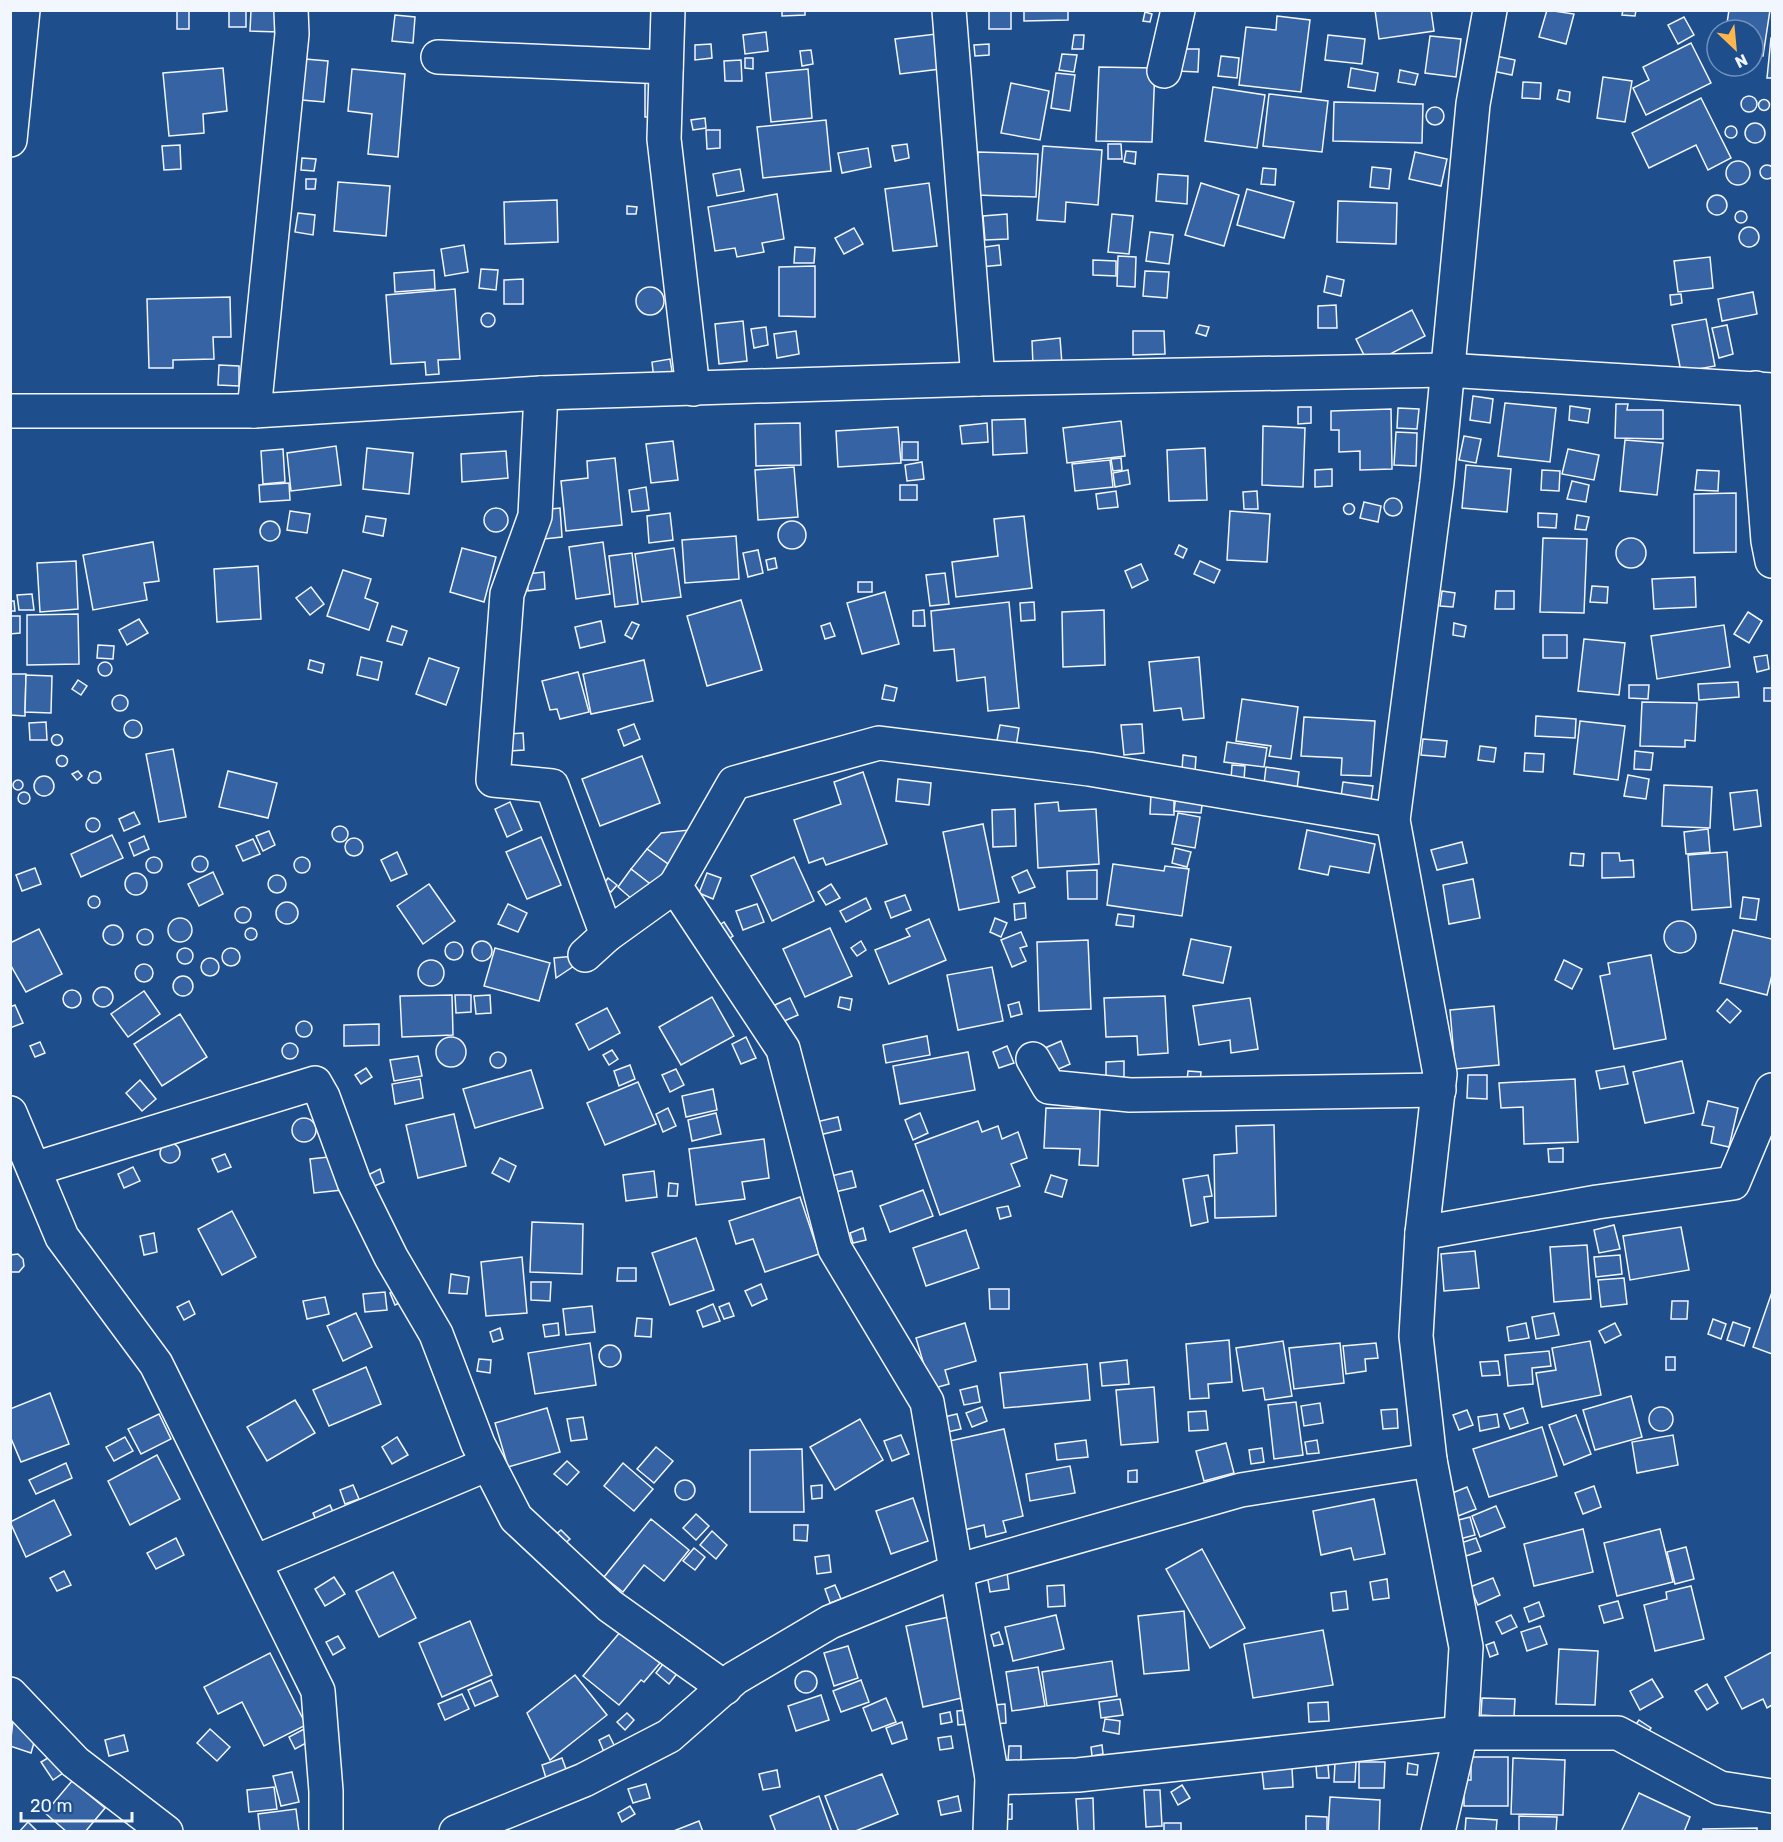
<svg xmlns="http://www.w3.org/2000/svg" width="1783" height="1842" font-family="Rubik,sans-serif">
<rect width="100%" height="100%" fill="#1f4e8c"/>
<g fill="#3563a3" stroke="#f2f6ff" stroke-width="1.5">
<rect x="177" y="10" width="12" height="19"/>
<rect x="229" y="10" width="17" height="17"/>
<path d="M251,10H281L280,32L250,31Z"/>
<path d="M782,10H805V15L782,16Z"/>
<rect x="989" y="10" width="22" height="19"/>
<path d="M1024,10H1068V20L1024,21Z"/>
<path d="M1375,10H1431L1434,31L1379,39Z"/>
<path d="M1547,10L1574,14L1566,44L1539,37Z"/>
<path d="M1623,10H1636L1635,16L1622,15Z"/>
<path d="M1729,10H1770L1763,56L1753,55V30H1726Z"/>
<path d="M1145,12L1152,14L1150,22L1143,21Z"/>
<path d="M395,15L415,17L413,43L392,41Z"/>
<path d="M1277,16L1310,20L1301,92L1239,85L1246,27L1276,30Z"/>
<path d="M1684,17L1694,35L1678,44L1668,25Z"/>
<path d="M766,32L768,51L745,54L743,35Z"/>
<path d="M936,34L940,69L900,74L895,39Z"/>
<path d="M1074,35H1084L1083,49H1072Z"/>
<path d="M1328,35L1365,39L1362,64L1325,60Z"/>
<path d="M1430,36L1461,39L1456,77L1425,73Z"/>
<path d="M1771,38H1772V78H1767Z"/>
<path d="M1691,43L1711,83L1646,115L1633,88L1649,80L1643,67Z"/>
<path d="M711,44L712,58L695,60V45Z"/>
<path d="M989,44V55L975,56L974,45Z"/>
<path d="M1179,49H1199L1198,72L1177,71Z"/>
<path d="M811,50L813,64L802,66L800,51Z"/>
<path d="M1062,54L1077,55L1074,72L1059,70Z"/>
<path d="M1221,56L1239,58L1237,78L1218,76Z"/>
<path d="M1496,56L1515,60L1512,75L1492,71Z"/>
<path d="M745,58H753V69L745,68Z"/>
<path d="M305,59L328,61L324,102L302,100Z"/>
<path d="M741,60L742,81H725L724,61Z"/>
<path d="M1737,66H1747L1742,74L1735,69Z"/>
<path d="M1099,67L1155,68L1152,142L1096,141Z"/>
<path d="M223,68L227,111L203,114L204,133L169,136L163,73Z"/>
<path d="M1351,68L1378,73L1375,91L1348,87Z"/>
<path d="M352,69L405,74L398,157L368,154L372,114L348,111Z"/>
<path d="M808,69L812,118L771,122L766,73Z"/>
<path d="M1400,70L1418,74L1415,85L1398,82Z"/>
<path d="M1056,73L1075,75L1070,111L1051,108Z"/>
<path d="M1603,77L1632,81L1625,122L1597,118Z"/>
<path d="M645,82L659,83V117H645Z"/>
<path d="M1523,82L1541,83L1540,99L1522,98Z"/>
<path d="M1011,83L1049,91L1040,140L1001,133Z"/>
<path d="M1213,87L1265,95L1257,148L1205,141Z"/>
<path d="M1559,90L1570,92L1569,102L1557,99Z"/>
<path d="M1269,94L1328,101L1322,152L1263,146Z"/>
<circle cx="1749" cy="104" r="8"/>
<path d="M1701,98L1731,158L1708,170L1696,145L1649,168L1632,133Z"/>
<circle cx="1764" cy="105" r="5.5"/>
<path d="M1334,102L1423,104L1422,143L1333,141Z"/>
<circle cx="1435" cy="116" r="9"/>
<path d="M705,118L706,128L693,130L691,120Z"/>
<path d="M826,120L831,171L763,178L757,127Z"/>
<circle cx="1755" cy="133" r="10"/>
<circle cx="1731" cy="132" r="6"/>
<path d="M706,130H720V148L707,149Z"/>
<path d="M907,144L909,158L895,161L892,146Z"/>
<path d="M1108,144H1121L1122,159H1108Z"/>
<path d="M180,145L181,169L164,170L162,146Z"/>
<path d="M1043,146L1102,150L1098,205L1066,202L1065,222L1037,220Z"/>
<path d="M868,148L871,167L842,173L838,153Z"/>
<path d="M1126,151L1136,152L1135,164L1124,162Z"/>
<path d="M978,152L1038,154L1036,197L977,195Z"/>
<path d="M1415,152L1447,159L1441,186L1409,179Z"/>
<path d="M302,158L316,159L314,171L301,170Z"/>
<circle cx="1738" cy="173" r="12"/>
<circle cx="1767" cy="172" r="7"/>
<path d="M1372,167L1391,169L1389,189L1370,187Z"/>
<path d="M1263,168L1276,169L1275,185L1261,184Z"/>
<path d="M740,169L744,191L717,196L713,174Z"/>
<path d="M1158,174L1188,176L1187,204L1156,201Z"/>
<path d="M306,179H316L315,189H306Z"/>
<path d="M338,182L390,186L386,236L334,231Z"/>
<path d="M929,183L937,246L893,251L885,189Z"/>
<path d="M1201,183L1239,195L1224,246L1185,235Z"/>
<path d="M1247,189L1294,202L1284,238L1237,225Z"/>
<path d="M777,194L784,239L762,243L764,252L737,257L735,248L715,251L708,207Z"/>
<circle cx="1717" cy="205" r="10"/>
<path d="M557,200L558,242L505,244L504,202Z"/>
<path d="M1338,201L1397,203L1396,244L1337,242Z"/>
<path d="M627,206L637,207L636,214H627Z"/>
<circle cx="1741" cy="217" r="6"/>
<path d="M298,213L315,215L313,235L295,232Z"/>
<path d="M1007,214L1008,239L985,240L983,216Z"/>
<path d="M1112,214L1133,216L1129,254L1108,252Z"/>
<circle cx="1749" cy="237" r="10"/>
<path d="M854,228L863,244L844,254L835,238Z"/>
<path d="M1150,232L1173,235L1169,264L1146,261Z"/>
<path d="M464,245L468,272L445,276L441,249Z"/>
<path d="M999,245L1001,265L980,267L978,248Z"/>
<path d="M795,247L815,248L814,263H794Z"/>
<path d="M1118,256L1136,257L1135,287L1117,286Z"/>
<path d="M1710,257L1713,288L1678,292L1674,261Z"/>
<path d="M1093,260L1116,261V276L1093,275Z"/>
<path d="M815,266V317L779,316V267Z"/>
<path d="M481,269L498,270L496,290L479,288Z"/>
<path d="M434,270L435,289L395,292L394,273Z"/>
<path d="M1145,271L1169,272L1167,298L1143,296Z"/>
<path d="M1327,276L1344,280L1341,296L1324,292Z"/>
<path d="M523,279V304H504V280Z"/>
<circle cx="650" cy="301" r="14"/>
<path d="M455,289L460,359L438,360L439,374L426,375L425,362L391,364L386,295Z"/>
<path d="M1753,292L1757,314L1722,321L1718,299Z"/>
<path d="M1681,294L1682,303L1671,305L1670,295Z"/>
<path d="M230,297L231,337H213L214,359L173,360V368H149L147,299Z"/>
<path d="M1336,305L1337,328H1318V306Z"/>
<path d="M1412,310L1425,336L1369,365L1356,339Z"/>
<circle cx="488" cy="320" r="7"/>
<path d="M1706,319L1715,366L1681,372L1672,325Z"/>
<path d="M743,321L747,361L719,364L715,324Z"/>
<path d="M1199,325L1209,327L1206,336L1196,333Z"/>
<path d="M1727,325L1733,354L1719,358L1712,328Z"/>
<path d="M766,327L768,345L754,348L751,329Z"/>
<path d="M796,331L799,354L777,358L774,334Z"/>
<path d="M1133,331H1164L1165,354L1133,355Z"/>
<path d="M1060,338L1062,364L1033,366L1032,341Z"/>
<path d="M670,359L673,378L654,380L652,362Z"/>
<path d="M219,365L239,366V386L218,385Z"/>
<path d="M1473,396L1493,399L1490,423L1470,420Z"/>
<path d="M1505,403L1556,408L1550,462L1498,456Z"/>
<path d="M1616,404H1628L1627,410H1663V439L1615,438Z"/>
<path d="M1570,406L1590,409L1588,423L1569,420Z"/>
<path d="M1298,407H1311V423L1298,424Z"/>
<path d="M1398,408L1419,409L1417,429L1397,428Z"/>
<path d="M1391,409L1392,469L1360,470V451L1339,452V430H1331V411Z"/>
<path d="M1025,419L1027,453L993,455L992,420Z"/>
<path d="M1121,421L1125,456L1067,463L1063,428Z"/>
<path d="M800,423L801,465L756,466L755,424Z"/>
<path d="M987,423L988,442L962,444L960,426Z"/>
<path d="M1263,426L1305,428L1303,487L1262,485Z"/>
<path d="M898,427L901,463L838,467L836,431Z"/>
<path d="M1396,432L1417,433L1416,466L1394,465Z"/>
<path d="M1464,436L1481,439L1476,463L1459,460Z"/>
<path d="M1625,440L1663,443L1657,495L1620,491Z"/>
<path d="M673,441L678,480L651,483L646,444Z"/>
<rect x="902" y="442" width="16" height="18"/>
<path d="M336,446L341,485L291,491L287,453Z"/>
<path d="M367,448L413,453L409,494L363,489Z"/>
<path d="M1205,448L1207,500L1169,501L1167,450Z"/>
<path d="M283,449L285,482L263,484L261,451Z"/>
<path d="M1568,449L1599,455L1594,480L1562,474Z"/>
<path d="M506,451L508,478L462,482L461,454Z"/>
<path d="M615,458L622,525L566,531L561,481L588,478L587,461Z"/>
<path d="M1121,458L1122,470L1113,471L1111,459Z"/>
<path d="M1110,460L1113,487L1075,491L1072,464Z"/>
<path d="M922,462L924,479L907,481L905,465Z"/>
<path d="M1466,465L1511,469L1507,512L1462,508Z"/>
<path d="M794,467L798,517L758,520L755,470Z"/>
<path d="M1332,469V486L1315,487V470Z"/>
<path d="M1128,470L1130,484L1115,487L1113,473Z"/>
<path d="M1542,470L1560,471L1559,491L1541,490Z"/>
<path d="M1697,470L1719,471L1718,491L1695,490Z"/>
<path d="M1572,481L1589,485L1586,502L1567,499Z"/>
<path d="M289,483L290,500L260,502L259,485Z"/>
<rect x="900" y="485" width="17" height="15"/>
<path d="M646,487L649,510L632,512L629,490Z"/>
<path d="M1116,491L1118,507L1098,509L1096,494Z"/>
<path d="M1257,491L1258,509H1244L1243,492Z"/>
<path d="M1736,493V552L1694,553V494Z"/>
<circle cx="1393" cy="507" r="9"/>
<path d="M1364,502L1381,506L1378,522L1360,518Z"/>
<circle cx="1349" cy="509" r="5.5"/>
<circle cx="496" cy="520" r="12"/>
<path d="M560,508L562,537L544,539L541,510Z"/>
<path d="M290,511L310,514L307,533L287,530Z"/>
<path d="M1230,511L1270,514L1267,562L1227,560Z"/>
<path d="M670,513L673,540L649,543L647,516Z"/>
<path d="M1538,513L1557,514L1556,528L1538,527Z"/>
<path d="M1577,515L1589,517L1586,530L1575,529Z"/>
<path d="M366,516L386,519L383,536L363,532Z"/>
<path d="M1024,516L1032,588L956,597L952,562L998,556L994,519Z"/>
<circle cx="792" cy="535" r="14"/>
<circle cx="270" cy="531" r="10"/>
<path d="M736,536L739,579L685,583L682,540Z"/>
<circle cx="1631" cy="553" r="15"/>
<path d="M1543,538L1587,539L1584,613L1540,612Z"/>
<path d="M153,542L159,581L144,583L147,600L93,610L83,555Z"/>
<path d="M603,542L610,594L576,599L569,547Z"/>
<path d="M1179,545L1187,549L1183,558L1175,554Z"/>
<path d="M462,548L496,557L484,602L450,592Z"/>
<path d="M674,548L681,597L642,602L635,554Z"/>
<path d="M758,550L763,573L748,577L743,553Z"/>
<path d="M632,553L638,604L615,607L609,556Z"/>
<path d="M775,558L777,568L768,570L766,560Z"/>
<path d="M76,561L78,609L40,612L37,563Z"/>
<path d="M1200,561L1220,570L1214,583L1194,574Z"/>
<path d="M1141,564L1148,580L1132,588L1125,571Z"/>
<path d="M258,566L261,619L217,622L214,569Z"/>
<path d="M343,570L371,579L365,598L378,603L369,630L327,616Z"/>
<path d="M544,572L545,589L528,591L527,574Z"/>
<path d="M945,573L949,604L930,606L926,575Z"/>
<path d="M1695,577L1696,607L1654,609L1652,579Z"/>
<rect x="858" y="582" width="14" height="10"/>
<path d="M1592,586L1608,587L1607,603L1590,602Z"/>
<path d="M311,587L324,604L310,615L296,598Z"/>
<path d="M1442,591L1455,593L1453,607L1440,606Z"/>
<path d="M1496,591H1514V609H1495Z"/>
<path d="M885,592L899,644L862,654L847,603Z"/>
<path d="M32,594L34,610H19L17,595Z"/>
<path d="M741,600L762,670L707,686L687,616Z"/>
<path d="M10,601H14L15,611H10Z"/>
<path d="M1009,602L1019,708L988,711L985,677L957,681L954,649L934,651L931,611Z"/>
<path d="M1034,602L1035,620L1021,621L1020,603Z"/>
<path d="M924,610L925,626H913V611Z"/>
<path d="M1104,610L1105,665L1063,667L1062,612Z"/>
<path d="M1748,612L1762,621L1749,643L1734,634Z"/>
<path d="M78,614L79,664L27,665V615Z"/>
<path d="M10,616H20V633L10,634Z"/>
<path d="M139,619L148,633L127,645L119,630Z"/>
<path d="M601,621L605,642L580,648L575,627Z"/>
<path d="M632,622L639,625L632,639L625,635Z"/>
<path d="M830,623L835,636L825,639L821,626Z"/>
<path d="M1454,623L1466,626L1464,637L1453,635Z"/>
<path d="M1724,625L1730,667L1657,679L1651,636Z"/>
<path d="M392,626L407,631L402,645L387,641Z"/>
<rect x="1543" y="635" width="24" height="23"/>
<path d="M1584,639L1625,643L1619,695L1578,691Z"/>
<path d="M98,645L114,646L113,659L97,658Z"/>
<path d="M1767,655L1769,669L1757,672L1754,657Z"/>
<path d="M361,657L382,662L378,680L357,675Z"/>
<path d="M1199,657L1204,718L1183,720L1181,708L1154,711L1149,662Z"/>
<path d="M429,658L459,668L446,705L416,694Z"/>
<path d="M310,660L324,664L322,673L308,669Z"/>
<path d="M644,660L653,701L591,714L583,674Z"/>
<circle cx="105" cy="669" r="7"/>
<path d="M578,672L589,712L560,719L557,709L550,710L542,681Z"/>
<path d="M10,674H26L25,716L10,715Z"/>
<path d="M26,675L52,676L51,713L25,712Z"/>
<path d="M78,680L87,686L81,695L72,689Z"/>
<path d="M1738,682L1739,697L1699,700L1698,684Z"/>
<path d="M885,685L897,688L894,701L882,699Z"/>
<path d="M1629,685H1649L1648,699L1629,698Z"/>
<rect x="1764" y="688" width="8" height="13"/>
<circle cx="120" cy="703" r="8"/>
<path d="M1242,699L1298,707L1291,759L1269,756L1271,746L1236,741Z"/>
<path d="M1642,702L1697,703L1695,741L1685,740V747L1640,746Z"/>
<path d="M1536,716L1576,719L1575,738L1535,736Z"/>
<path d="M1304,717L1375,721L1371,776L1341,775L1342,758L1301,756Z"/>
<circle cx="133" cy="729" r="9"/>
<path d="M1580,721L1625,726L1618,780L1574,774Z"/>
<path d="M46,722L47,740H30L29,723Z"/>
<path d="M634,724L640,739L624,746L618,730Z"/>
<path d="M1142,724L1144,753L1124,755L1121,725Z"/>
<path d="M1000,725L1019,728L1016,747L996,745Z"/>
<path d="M523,733L524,750L510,751L508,734Z"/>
<circle cx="57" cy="740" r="5.5"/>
<path d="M1423,739L1447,741L1445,757L1421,755Z"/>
<path d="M1227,742L1267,748L1264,767L1224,762Z"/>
<path d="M1480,746L1496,748L1494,762L1478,760Z"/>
<path d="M173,749L186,817L159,822L146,754Z"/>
<path d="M1635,751L1653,753L1651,770L1634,769Z"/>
<path d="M1525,753L1544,754L1543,772L1524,771Z"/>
<path d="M1183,755L1196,757L1195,771L1182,770Z"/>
<circle cx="62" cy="761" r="5.5"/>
<path d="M642,756L660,803L600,826L582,779Z"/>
<path d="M1232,765L1245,766L1244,780L1231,779Z"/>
<path d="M1266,767L1299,772L1297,789L1264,784Z"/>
<path d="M78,771L82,776L77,780L72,774Z"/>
<path d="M95,771L100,773L101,779L97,783H92L88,779L90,773Z"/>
<path d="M228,771L277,783L268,818L219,807Z"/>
<path d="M863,772L887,844L826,865L823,858L809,863L794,820L841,804L834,782Z"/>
<path d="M1628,775L1649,779L1646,799L1624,796Z"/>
<circle cx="44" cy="786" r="10"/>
<path d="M898,779L931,783L929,805L896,801Z"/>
<circle cx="18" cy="785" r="5"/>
<path d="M1343,782L1373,786L1370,807L1340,804Z"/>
<path d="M1664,785L1712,787L1710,828L1662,826Z"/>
<path d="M1757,790L1761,826L1734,830L1730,793Z"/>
<circle cx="24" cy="798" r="6"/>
<path d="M1151,794H1174V815L1150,814Z"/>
<path d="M1176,795L1203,798L1201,813L1174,811Z"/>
<path d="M510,802L522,830L507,837L495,809Z"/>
<path d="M1058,802L1059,811L1096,809L1099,864L1038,868L1035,804Z"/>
<path d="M1015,809L1016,846L993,847L992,810Z"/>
<path d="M134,812L140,824L124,831L119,819Z"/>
<path d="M1178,813L1200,817L1195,848L1172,844Z"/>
<circle cx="93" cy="825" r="7"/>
<path d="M983,824L999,902L959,910L943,832Z"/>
<circle cx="340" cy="834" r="8"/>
<path d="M1708,829L1710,852L1686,854L1684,832Z"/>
<path d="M689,830L675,869L647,849L661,833Z"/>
<path d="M1307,830L1375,844L1369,873L1330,866L1328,875L1299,869Z"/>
<path d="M269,831L275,845L263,851L256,836Z"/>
<path d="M112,835L123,858L81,877L71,854Z"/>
<path d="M144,836L149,849L134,856L129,843Z"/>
<path d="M541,837L561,885L527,899L506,852Z"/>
<circle cx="354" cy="847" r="9"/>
<path d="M253,839L260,854L243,861L236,846Z"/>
<path d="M1462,842L1467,863L1437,870L1431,850Z"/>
<path d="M1175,848L1191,852L1187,867L1172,863Z"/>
<path d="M647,849L675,869L658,890L631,869Z"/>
<path d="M397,852L407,874L391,881L381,860Z"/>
<path d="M1727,852L1731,907L1692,910L1688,855Z"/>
<path d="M1571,853L1584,854L1583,866L1570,865Z"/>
<path d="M1602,853H1619L1620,861L1633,860L1634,877L1602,878Z"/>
<circle cx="200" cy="864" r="8"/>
<circle cx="154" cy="865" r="8"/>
<path d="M794,857L814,901L772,921L751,876Z"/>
<circle cx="302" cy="865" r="8"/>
<path d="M1113,864L1164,871L1165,866L1189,869L1182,916L1107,905Z"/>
<path d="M35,868L41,884L22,891L16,875Z"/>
<path d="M631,869L658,890L633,900L618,887Z"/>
<path d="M1027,870L1035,887L1019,893L1012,877Z"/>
<path d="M1097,870V899H1068L1067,871Z"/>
<path d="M213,872L223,894L199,906L188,884Z"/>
<path d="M707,873L721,878L713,899L699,893Z"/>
<circle cx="136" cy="884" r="11"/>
<circle cx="277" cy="884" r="9"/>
<path d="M608,878L617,885L611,892L602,886Z"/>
<path d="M1473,879L1480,918L1449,924L1443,885Z"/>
<path d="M429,884L455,921L423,944L397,906Z"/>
<path d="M831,884L840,898L826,905L818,892Z"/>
<path d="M905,895L911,910L891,918L885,902Z"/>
<circle cx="94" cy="902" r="6"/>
<path d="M1743,897L1759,899L1756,920L1740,918Z"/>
<path d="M866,898L871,909L846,922L840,911Z"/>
<circle cx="287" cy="913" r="11"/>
<path d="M1025,903L1026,918L1015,920L1014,904Z"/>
<path d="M508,904L527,913L518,932L498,924Z"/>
<path d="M757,904L764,922L743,930L736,911Z"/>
<circle cx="243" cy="915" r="8"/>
<path d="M1118,914L1134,916L1133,927L1116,925Z"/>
<path d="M995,918L1007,923L1001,937L990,932Z"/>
<circle cx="180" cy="930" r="12"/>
<path d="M929,919L946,960L889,984L875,950L910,936L906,929Z"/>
<circle cx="1680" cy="937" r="16"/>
<path d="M724,922L733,936L724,942L715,928Z"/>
<circle cx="113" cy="935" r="10"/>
<circle cx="251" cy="934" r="6"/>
<path d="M830,928L852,976L805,997L783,949Z"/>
<path d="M39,929L62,974L26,992L10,964V943Z"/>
<circle cx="145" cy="937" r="8"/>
<path d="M1733,930L1772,939V975L1767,995L1720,983Z"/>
<path d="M1021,932L1027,946L1020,948L1026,961L1012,967L1001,940Z"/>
<path d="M1191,939L1231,947L1223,983L1183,975Z"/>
<path d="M1088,940L1091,1009L1039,1011L1037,942Z"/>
<circle cx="482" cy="951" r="10"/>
<path d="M861,941L866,950L857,956L851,948Z"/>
<circle cx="454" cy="951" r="9"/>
<circle cx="231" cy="957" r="9"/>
<path d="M495,948L550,963L539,1001L484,986Z"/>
<circle cx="185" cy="956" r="8"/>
<path d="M1651,955L1666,1039L1614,1049L1600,976L1610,974L1608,963Z"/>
<path d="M575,956L577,964L556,978L554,958Z"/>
<circle cx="210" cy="967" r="9"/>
<circle cx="431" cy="973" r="13"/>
<path d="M1564,960L1582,969L1572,989L1555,980Z"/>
<circle cx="144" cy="973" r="9"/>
<path d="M992,967L1003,1021L958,1030L947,975Z"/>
<circle cx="183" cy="986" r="10"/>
<circle cx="103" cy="997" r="10"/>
<circle cx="72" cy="999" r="9"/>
<path d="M144,991L160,1014L128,1037L111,1014Z"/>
<path d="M452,995L453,1035L402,1037L400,996Z"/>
<path d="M455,995H471V1012L456,1013Z"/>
<path d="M490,995L491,1013L476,1014L474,996Z"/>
<path d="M1165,996L1168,1053L1138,1055L1137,1036L1106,1037L1104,998Z"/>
<path d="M712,997L734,1036L681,1065L659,1027Z"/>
<path d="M840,997L852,999L850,1010L838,1007Z"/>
<path d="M790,998L798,1015L782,1022L775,1005Z"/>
<path d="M1250,998L1258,1049L1231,1053L1230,1040L1199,1045L1193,1006Z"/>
<path d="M1727,999L1741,1011L1730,1023L1717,1011Z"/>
<path d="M1019,1002L1022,1014L1011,1017L1008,1005Z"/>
<path d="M15,1005L23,1023L10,1028V1007Z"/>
<path d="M1494,1006L1499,1065L1455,1069L1450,1010Z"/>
<path d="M607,1008L620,1033L589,1050L576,1024Z"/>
<path d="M180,1014L207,1057L162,1086L134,1044Z"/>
<circle cx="304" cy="1029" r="8"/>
<path d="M379,1024V1045L344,1046V1025Z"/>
<path d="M927,1036L930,1055L886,1063L883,1045Z"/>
<circle cx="451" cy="1052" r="15"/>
<path d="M746,1037L756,1058L741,1064L732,1044Z"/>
<path d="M1061,1041L1070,1064L1054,1071L1045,1048Z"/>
<path d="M40,1042L45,1053L35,1057L30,1046Z"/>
<circle cx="290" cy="1051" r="8"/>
<path d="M1007,1046L1014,1063L999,1068L993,1052Z"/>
<path d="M612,1050L618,1059L609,1065L603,1055Z"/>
<circle cx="498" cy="1060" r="8"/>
<path d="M968,1052L975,1090L900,1104L893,1066Z"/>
<path d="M418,1056L422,1076L394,1081L390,1060Z"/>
<path d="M1124,1061V1077L1106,1078V1062Z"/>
<path d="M1682,1061L1694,1113L1645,1123L1633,1072Z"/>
<path d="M630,1065L635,1079L619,1086L614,1071Z"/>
<path d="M1624,1066L1628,1084L1600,1089L1596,1071Z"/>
<path d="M366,1068L372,1077L361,1084L355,1075Z"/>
<path d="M676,1069L684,1085L670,1092L662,1075Z"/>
<path d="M531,1070L543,1108L475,1128L463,1089Z"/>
<path d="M1188,1071L1201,1072L1200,1082L1187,1081Z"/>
<path d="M1468,1075H1487V1099L1467,1098Z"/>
<path d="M420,1079L423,1098L395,1104L392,1084Z"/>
<path d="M1575,1079L1578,1142L1524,1144L1523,1107L1501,1108L1499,1083Z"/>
<path d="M140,1080L156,1099L142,1111L126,1093Z"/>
<path d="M638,1082L656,1124L605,1145L587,1103Z"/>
<path d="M713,1089L717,1110L686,1117L682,1096Z"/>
<path d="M1708,1101L1738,1108L1729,1147L1711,1143L1714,1127L1702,1125Z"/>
<path d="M668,1108L676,1126L663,1132L656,1114Z"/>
<path d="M1046,1108L1100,1109L1098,1166L1079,1165L1080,1149L1044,1148Z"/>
<path d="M716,1113L721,1134L692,1141L688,1120Z"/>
<path d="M920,1113L928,1133L913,1140L905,1120Z"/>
<path d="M454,1114L466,1166L418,1178L406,1125Z"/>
<path d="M838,1117L841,1130L819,1135L816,1122Z"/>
<circle cx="304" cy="1130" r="12"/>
<path d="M978,1121L982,1132L998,1126L1002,1139L1018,1132L1027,1158L1011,1164L1020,1186L940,1215L915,1144Z"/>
<path d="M1274,1125L1276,1216L1215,1218L1214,1155L1237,1153L1236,1126Z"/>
<path d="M764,1139L769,1178L742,1182L745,1199L696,1205L689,1149Z"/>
<circle cx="170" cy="1153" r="10"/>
<path d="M1563,1148V1162H1549L1548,1149Z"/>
<path d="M225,1154L231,1167L218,1172L212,1159Z"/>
<path d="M338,1156L342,1190L314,1193L310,1159Z"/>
<path d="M500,1158L516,1166L509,1182L492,1173Z"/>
<path d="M133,1167L140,1181L124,1188L118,1174Z"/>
<path d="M380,1169L384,1182L372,1187L368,1175Z"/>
<path d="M654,1171L657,1197L626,1201L623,1175Z"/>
<path d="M852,1171L856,1187L835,1192L831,1176Z"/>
<path d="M1051,1175L1067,1180L1062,1197L1045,1192Z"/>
<path d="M1208,1175L1212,1196L1204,1197L1208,1222L1191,1226L1183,1179Z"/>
<path d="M669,1183L678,1184L677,1196H668Z"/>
<path d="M923,1190L933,1216L890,1232L880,1206Z"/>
<path d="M800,1197L819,1254L765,1272L753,1239L736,1244L729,1221Z"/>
<path d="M1008,1206L1011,1216L1000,1219L997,1208Z"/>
<path d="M232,1211L256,1257L222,1275L198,1229Z"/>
<path d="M532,1222L583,1224L582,1274L530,1272Z"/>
<path d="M1614,1225L1620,1249L1599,1253L1594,1230Z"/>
<path d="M1681,1227L1689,1270L1630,1280L1623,1236Z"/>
<path d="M863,1228L866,1240L853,1243L850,1233Z"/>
<path d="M966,1230L979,1268L926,1286L913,1248Z"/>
<path d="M154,1233L157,1252L144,1255L140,1236Z"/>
<path d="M696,1238L714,1290L670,1305L652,1253Z"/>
<path d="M1587,1245L1591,1299L1554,1302L1550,1247Z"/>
<path d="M1475,1251L1479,1288L1444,1291L1441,1254Z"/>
<path d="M18,1254L23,1259L24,1266L19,1272H11L10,1255Z"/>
<path d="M1620,1255L1622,1274L1596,1277L1594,1257Z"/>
<path d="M522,1257L527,1313L486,1316L481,1262Z"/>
<path d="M618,1268H636V1281H617Z"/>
<path d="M451,1274L469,1277L467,1294L449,1293Z"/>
<path d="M1624,1278L1627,1304L1601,1307L1598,1280Z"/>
<path d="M531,1282H551L550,1301L531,1300Z"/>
<path d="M761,1284L767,1299L752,1306L745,1291Z"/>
<path d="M989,1289H1009V1309H990Z"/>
<path d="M400,1290L404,1301L395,1305L390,1293Z"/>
<path d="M385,1292L387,1310L365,1312L363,1294Z"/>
<path d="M1772,1292V1354L1753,1347Z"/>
<path d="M325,1297L329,1314L307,1319L303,1301Z"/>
<path d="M189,1301L195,1314L184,1320L177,1307Z"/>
<path d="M1672,1301H1688L1687,1319H1671Z"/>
<path d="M729,1303L734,1316L724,1319L719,1307Z"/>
<path d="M713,1304L720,1321L703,1327L697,1311Z"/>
<path d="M592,1306L595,1332L566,1335L563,1309Z"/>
<path d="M356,1313L372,1347L343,1361L327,1326Z"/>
<path d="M1554,1313L1559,1335L1536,1339L1532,1317Z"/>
<path d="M637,1318L652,1319L651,1337L635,1336Z"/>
<path d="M1713,1319L1726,1324L1721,1339L1708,1334Z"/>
<path d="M1733,1322L1750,1328L1744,1346L1727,1340Z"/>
<path d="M558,1323L559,1335L545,1337L543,1325Z"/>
<path d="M965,1323L976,1361L945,1370L949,1384L931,1389L916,1338Z"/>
<path d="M1526,1323L1529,1338L1509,1341L1507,1327Z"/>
<path d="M1615,1323L1621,1335L1605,1343L1599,1331Z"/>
<path d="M500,1328L503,1339L493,1342L490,1332Z"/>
<path d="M1229,1340L1232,1382L1208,1384L1209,1398L1190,1399L1186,1344Z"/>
<path d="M1283,1341L1292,1396L1265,1400L1263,1388L1243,1391L1236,1348Z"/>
<path d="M1590,1341L1601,1395L1542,1407L1536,1373L1556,1370L1552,1348Z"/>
<path d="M590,1343L596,1385L535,1394L528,1353Z"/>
<path d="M1340,1343L1344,1383L1294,1389L1289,1348Z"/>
<path d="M1376,1343L1378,1358L1365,1359L1366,1371L1346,1374L1343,1346Z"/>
<circle cx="610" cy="1356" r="11"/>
<path d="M1549,1351L1551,1366L1532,1368L1533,1384L1508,1386L1505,1355Z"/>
<rect x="1666" y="1357" width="9" height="13"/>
<path d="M479,1359L491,1360L490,1373L477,1371Z"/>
<path d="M1127,1360L1129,1384L1102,1386L1100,1363Z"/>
<path d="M1498,1361L1500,1375L1482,1376L1480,1362Z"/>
<path d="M1087,1364L1090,1400L1004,1408L1000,1373Z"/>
<path d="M366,1367L381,1404L329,1426L313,1390Z"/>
<path d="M977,1386L980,1402L964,1405L960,1390Z"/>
<path d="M1154,1387L1158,1442L1121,1445L1116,1390Z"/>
<path d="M50,1393L69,1444L21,1462L10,1436V1409Z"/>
<path d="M1631,1396L1642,1437L1595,1450L1583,1410Z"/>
<path d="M295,1400L315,1433L267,1461L247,1427Z"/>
<path d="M1296,1402L1303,1455L1274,1459L1268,1405Z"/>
<path d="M1320,1403L1323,1423L1304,1426L1301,1406Z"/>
<path d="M982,1407L987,1421L972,1427L966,1413Z"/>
<circle cx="1661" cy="1419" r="12"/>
<path d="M547,1408L560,1452L508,1467L495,1423Z"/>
<path d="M1523,1408L1528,1423L1510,1429L1504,1414Z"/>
<path d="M1397,1409L1398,1428L1383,1429L1381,1410Z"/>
<path d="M1467,1410L1473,1425L1459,1430L1453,1415Z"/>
<path d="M1206,1411L1208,1430L1189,1431L1188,1412Z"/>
<path d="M159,1414L171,1439L141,1454L128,1429Z"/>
<path d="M957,1414L961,1429L947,1432L944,1417Z"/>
<path d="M1497,1414L1499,1427L1480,1431L1478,1417Z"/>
<path d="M1576,1415L1591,1454L1564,1465L1549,1425Z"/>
<path d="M583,1417L587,1439L571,1441L567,1419Z"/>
<path d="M860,1419L883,1460L835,1490L810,1447Z"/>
<path d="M1542,1427L1557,1476L1489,1497L1473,1449Z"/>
<path d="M1004,1429L1023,1516L1003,1521L1006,1532L986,1537L984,1525L964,1530L945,1442Z"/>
<path d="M901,1435L909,1454L892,1461L884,1441Z"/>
<path d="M1673,1435L1678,1465L1637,1473L1632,1442Z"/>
<path d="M125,1437L133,1451L114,1461L106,1447Z"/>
<path d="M397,1437L408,1455L392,1464L382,1447Z"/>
<path d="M1086,1440L1088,1457L1057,1460L1055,1444Z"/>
<path d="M1317,1440L1319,1453L1307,1454L1305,1442Z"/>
<path d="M1226,1443L1234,1473L1204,1481L1196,1451Z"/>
<path d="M656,1447L673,1461L654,1483L637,1469Z"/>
<path d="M1262,1448L1264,1462L1251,1464L1249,1450Z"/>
<path d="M802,1449L804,1512H750V1450Z"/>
<path d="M157,1455L180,1499L130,1525L108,1481Z"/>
<path d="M567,1461L579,1472L567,1485L554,1474Z"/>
<path d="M66,1463L72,1478L36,1494L29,1480Z"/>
<path d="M623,1463L653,1489L634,1511L604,1486Z"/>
<path d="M1070,1466L1075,1493L1030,1501L1026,1474Z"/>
<path d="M1137,1470V1482H1128V1471Z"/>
<circle cx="685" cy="1490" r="10"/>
<path d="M353,1485L359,1499L345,1504L340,1490Z"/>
<path d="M822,1485V1498L812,1499L811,1486Z"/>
<path d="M1594,1486L1601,1507L1583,1514L1575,1493Z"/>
<path d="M1467,1487L1476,1509L1458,1516L1450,1494Z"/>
<path d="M913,1498L928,1541L891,1554L876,1511Z"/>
<path d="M1374,1499L1385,1554L1354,1560L1351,1548L1321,1555L1313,1511Z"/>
<path d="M54,1500L71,1535L26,1557L10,1522Z"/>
<path d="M330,1505L337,1521L320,1529L313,1513Z"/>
<path d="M1496,1506L1505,1527L1480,1537L1472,1516Z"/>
<path d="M696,1514L709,1526L696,1540L683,1528Z"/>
<path d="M1470,1517L1475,1535L1456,1540L1451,1522Z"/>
<path d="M651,1519L689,1550L664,1581L644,1565L623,1592L604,1577Z"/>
<path d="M794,1525H808L807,1541L794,1540Z"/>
<path d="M1583,1529L1593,1572L1534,1586L1524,1544Z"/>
<path d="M1660,1529L1673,1582L1617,1596L1604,1543Z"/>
<path d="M561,1530L570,1539L561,1547L552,1538Z"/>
<path d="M712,1531L727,1545L716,1559L700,1545Z"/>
<path d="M176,1538L184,1555L156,1569L147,1553Z"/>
<path d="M1476,1538L1481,1551L1466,1556L1461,1543Z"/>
<path d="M1686,1547L1694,1579L1675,1584L1667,1552Z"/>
<path d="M694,1548L705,1557L695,1570L683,1561Z"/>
<path d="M1202,1549L1245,1628L1210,1648L1166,1569Z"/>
<path d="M829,1555L831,1572L817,1574L815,1557Z"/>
<path d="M64,1571L71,1585L57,1591L50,1578Z"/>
<path d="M393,1572L416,1618L379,1637L356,1591Z"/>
<path d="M1007,1572L1009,1589L990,1592L987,1575Z"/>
<path d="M334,1577L345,1594L325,1606L315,1589Z"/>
<path d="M1493,1578L1500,1595L1478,1605L1470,1587Z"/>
<path d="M1387,1579L1389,1598L1373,1600L1370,1582Z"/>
<path d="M835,1585L841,1599L830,1603L825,1589Z"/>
<path d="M1064,1585L1065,1606L1048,1607L1047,1586Z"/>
<path d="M1691,1586L1704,1639L1655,1651L1644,1605L1667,1599L1666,1592Z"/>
<path d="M1346,1591L1348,1609L1333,1611L1331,1593Z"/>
<path d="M1618,1601L1623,1618L1604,1623L1599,1606Z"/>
<path d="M1539,1602L1544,1616L1529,1622L1524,1608Z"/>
<path d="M1184,1611L1189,1670L1144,1674L1138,1616Z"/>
<path d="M1056,1615L1064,1649L1013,1661L1005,1627Z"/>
<path d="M1511,1615L1517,1627L1502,1634L1496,1622Z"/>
<path d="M949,1617L966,1697L923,1707L906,1626Z"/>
<path d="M470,1621L492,1675L442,1697L419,1643Z"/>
<path d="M1540,1626L1547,1644L1527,1651L1521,1632Z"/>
<path d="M1323,1630L1333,1685L1253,1698L1244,1644Z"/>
<path d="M621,1631L660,1663L644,1682L641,1680L619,1705L583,1676Z"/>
<path d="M999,1632L1003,1644L994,1646L991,1635Z"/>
<path d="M338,1636L345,1648L333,1655L326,1642Z"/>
<path d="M1494,1642L1498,1654L1490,1657L1486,1645Z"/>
<path d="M848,1646L858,1678L834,1686L824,1653Z"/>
<path d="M1559,1649L1598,1651L1595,1705L1556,1704Z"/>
<path d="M1772,1652V1705L1767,1708L1763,1699L1742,1709L1725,1677Z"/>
<path d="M270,1653L306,1725L264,1746L242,1702L218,1714L204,1687Z"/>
<path d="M666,1660L679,1671L669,1684L656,1673Z"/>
<path d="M1112,1661L1117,1696L1047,1706L1042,1672Z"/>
<path d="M1038,1667L1045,1706L1012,1711L1006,1672Z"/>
<circle cx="806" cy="1682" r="11"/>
<path d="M575,1675L607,1715L550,1760L527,1713Z"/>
<path d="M1652,1679L1663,1697L1640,1710L1630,1691Z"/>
<path d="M491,1680L498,1696L475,1706L468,1690Z"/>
<path d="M861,1680L869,1702L841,1712L833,1691Z"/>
<path d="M1707,1684L1718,1703L1707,1710L1695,1691Z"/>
<path d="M462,1694L469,1709L445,1720L438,1704Z"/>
<path d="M821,1695L829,1720L796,1731L788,1706Z"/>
<path d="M886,1698L896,1722L872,1731L863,1708Z"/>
<path d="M1482,1698L1515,1699L1514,1717L1481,1715Z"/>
<path d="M1120,1699L1123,1715L1101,1718L1099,1702Z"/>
<path d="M1328,1702L1329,1721L1309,1722L1308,1703Z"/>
<path d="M1005,1704L1006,1723L995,1724L994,1705Z"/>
<path d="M968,1710L969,1724L958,1725L957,1711Z"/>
<path d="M950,1712L952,1722L941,1724L940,1714Z"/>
<path d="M627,1713L634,1720L625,1730L617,1722Z"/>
<path d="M1105,1719L1120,1721L1119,1734L1103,1731Z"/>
<path d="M1639,1720L1651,1728L1643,1740L1631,1731Z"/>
<path d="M13,1721L38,1729L31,1753L10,1746Z"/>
<path d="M902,1722L907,1739L892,1744L886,1728Z"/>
<path d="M210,1729L230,1747L217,1761L197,1743Z"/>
<path d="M304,1729L310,1741L295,1749L289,1737Z"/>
<path d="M124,1735L128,1751L109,1756L105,1740Z"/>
<path d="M609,1735L615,1747L604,1752L599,1740Z"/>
<path d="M951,1736L953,1748L940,1750L938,1738Z"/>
<path d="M1102,1745L1103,1754L1092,1756L1091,1747Z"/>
<path d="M1009,1746H1021V1761H1008Z"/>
<path d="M53,1755L63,1773L53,1780L41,1762Z"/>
<path d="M1471,1757H1508V1806H1464V1780H1471Z"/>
<path d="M562,1758L567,1772L546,1778L542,1765Z"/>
<path d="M1513,1758L1565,1760L1563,1815L1511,1814Z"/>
<path d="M1335,1762H1356L1355,1782H1334Z"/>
<path d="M1359,1762H1385L1384,1788H1359Z"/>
<path d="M1408,1763L1418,1765L1417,1775L1407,1774Z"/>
<path d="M1328,1765L1329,1778H1317L1316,1766Z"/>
<path d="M1292,1768L1293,1787L1264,1789L1262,1771Z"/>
<path d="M777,1770L780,1787L763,1790L759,1774Z"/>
<path d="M292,1772L299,1802L281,1806L273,1776Z"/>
<path d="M882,1774L898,1814L853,1832H839L825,1796Z"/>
<path d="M72,1781L105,1808L85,1832H67L45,1813Z"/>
<path d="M646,1784L650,1798L633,1803L628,1789Z"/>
<path d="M1182,1785L1190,1798L1178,1805L1171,1792Z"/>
<path d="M274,1787L277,1809L249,1812L247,1790Z"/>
<path d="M1144,1790H1160L1162,1826L1146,1827Z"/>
<path d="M1639,1793L1690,1817L1684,1832H1621Z"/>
<path d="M819,1796L832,1832H776L770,1816Z"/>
<path d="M958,1796L961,1811L941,1815L938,1801Z"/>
<path d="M1330,1797L1380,1800L1379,1832H1328Z"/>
<path d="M1093,1798L1094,1831L1078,1832L1076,1799Z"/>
<path d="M1012,1804V1819L999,1820L998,1806Z"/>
<path d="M630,1806L635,1814L622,1822L618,1813Z"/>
<path d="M296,1809L299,1832H260L258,1814Z"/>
<path d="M1306,1816L1327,1817V1832H1306Z"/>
<path d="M1519,1816L1557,1817L1556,1832H1519Z"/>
<path d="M1466,1818L1497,1820L1496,1832H1465Z"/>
<path d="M699,1821L703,1832H671Z"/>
<path d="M28,1822L38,1832H19Z"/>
<rect x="1164" y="1823" width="17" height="9"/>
<path d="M1757,1828V1832H1703V1829Z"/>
</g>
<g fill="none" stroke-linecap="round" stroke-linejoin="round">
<g stroke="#f2f6ff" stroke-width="36">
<g id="street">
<path d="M668,10L664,139L693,389"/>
<path d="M949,10L978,379"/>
<path d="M438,57L666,67"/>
<path d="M1164,71L1178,10"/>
<path d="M10,140L23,10"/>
<path d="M1756,388L1768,541L1772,561"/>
<path d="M541,393L535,516L507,594L493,780L552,786L607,935"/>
<path d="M10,411H254L541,393L978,379L1446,370L1772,390"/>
<path d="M254,411L292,34L291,10"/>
<path d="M585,955L607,935L675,886"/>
<path d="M1033,1059L1049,1087L1130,1095L1439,1090"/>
<path d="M10,1113L62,1237L156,1364L318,1691L326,1791V1832"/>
<path d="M34,1169L315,1083L323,1097L354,1182L391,1257L436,1334L478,1444L516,1518L610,1606L725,1688"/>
<path d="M1422,1233L1597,1202L1733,1183L1772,1090"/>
<path d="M255,1562L488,1464"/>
<path d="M10,1694L75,1762L166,1832"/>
<path d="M992,1778L1078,1775L1461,1733H1618L1720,1788L1772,1796"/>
<path d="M456,1832L584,1780L669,1736L735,1678L830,1622L956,1571L1241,1490L1430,1460"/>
<path d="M990,1832L992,1778L927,1402L835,1249L783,1049L675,886L734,783L879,743L1089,769L1393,820"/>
<path d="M1438,1832L1461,1733L1466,1647L1430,1460L1416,1336L1422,1233L1440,1074L1393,820L1437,482L1473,104L1490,10"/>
</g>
</g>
<use href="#street" stroke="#1f4e8c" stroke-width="33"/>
</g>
<rect width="1783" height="1842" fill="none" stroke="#f2f6ff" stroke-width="24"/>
<g transform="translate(1735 48) rotate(154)"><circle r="28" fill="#1f4e8c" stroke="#7391ba" stroke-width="1.5"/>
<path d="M0-4.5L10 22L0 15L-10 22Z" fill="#ffb74d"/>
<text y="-9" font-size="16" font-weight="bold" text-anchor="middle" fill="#f2f6ff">N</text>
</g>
<path d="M21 1812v9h111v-9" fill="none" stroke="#f2f6ff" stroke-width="3"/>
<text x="30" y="1812" font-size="18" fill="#f2f6ff" stroke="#1f4e8c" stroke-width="4.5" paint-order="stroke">20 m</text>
</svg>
